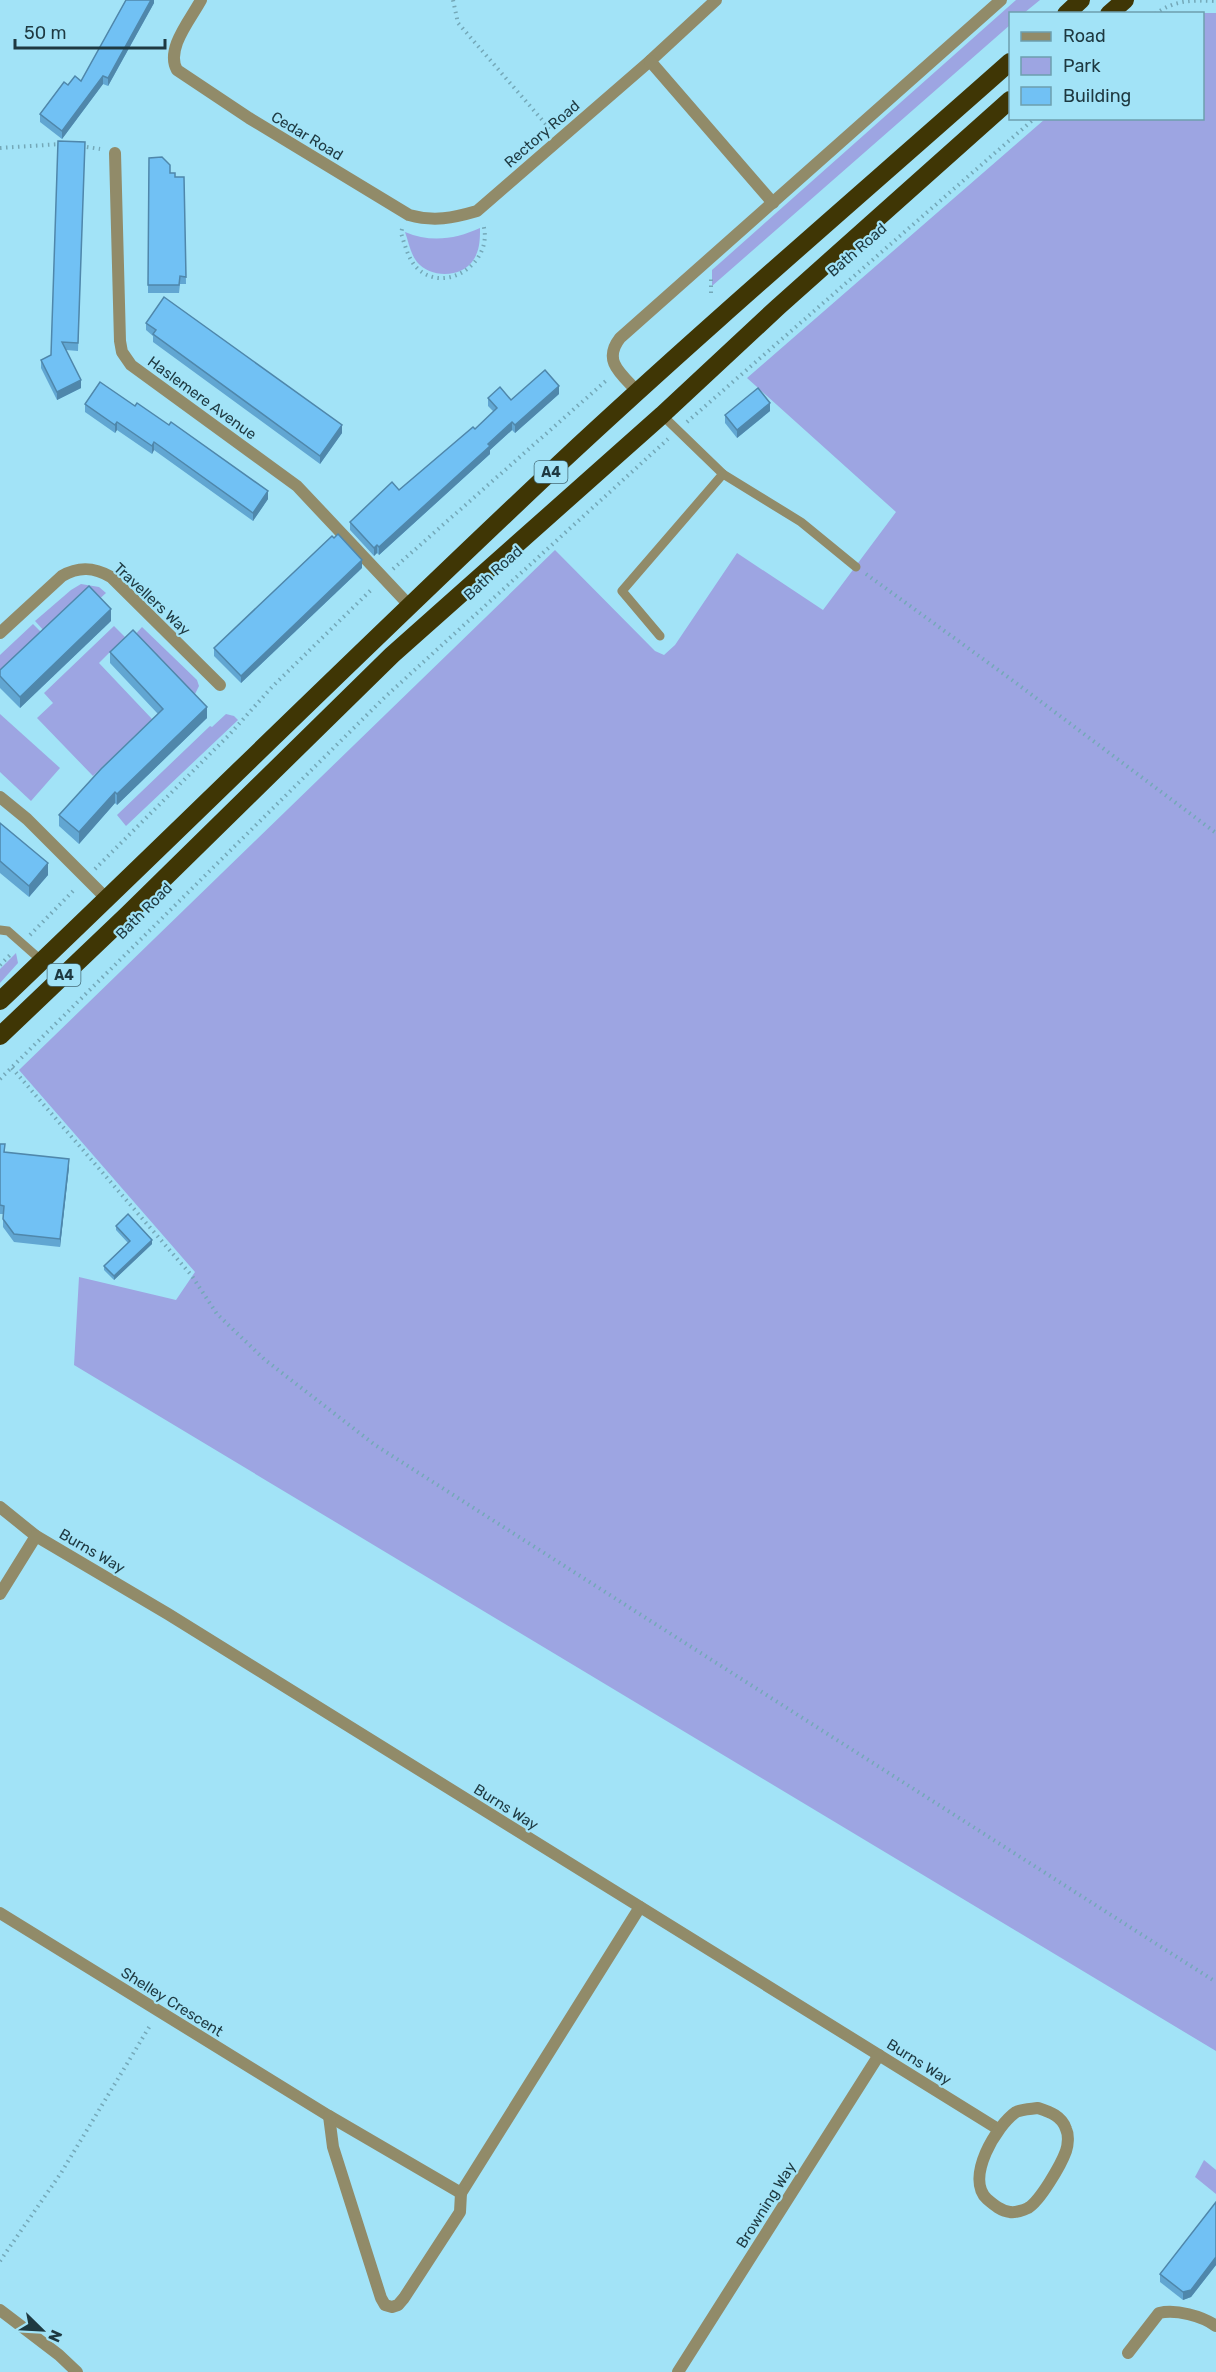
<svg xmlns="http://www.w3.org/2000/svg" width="1216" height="2372" font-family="Rubik,sans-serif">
<rect width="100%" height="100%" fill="#a2e3f7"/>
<g fill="#9da5e2">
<path d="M1016,0H1040L1024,13L1010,14V25L712,286V270Z"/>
<path d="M1166,13H1216V2051L74,1365L79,1277L176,1300L195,1272L19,1070L555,550L655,651L664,655L675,645L737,553L823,610L896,512L747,378L1045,119L1202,118V14Z"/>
<path d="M480,228C480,239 480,249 474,259C463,278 431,279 417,262C410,253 409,243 405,232C431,243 456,239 480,228Z"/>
<path d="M81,584L99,587L106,593L96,602L45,632L35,621L71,590Z"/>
<path d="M33,624L44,635L0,677V655Z"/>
<path d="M114,626L125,637L99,663L152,719L93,776L37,718L53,703L44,693Z"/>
<path d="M142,627L197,680L199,686L193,698L133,637Z"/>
<path d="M0,714L60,768L31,801L0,772Z"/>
<path d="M226,714L234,716L238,720L126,826L117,815L210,726L212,727Z"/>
<path d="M16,953L18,963L0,983V969Z"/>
<path d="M1204,2160L1216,2170V2194L1195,2177Z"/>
</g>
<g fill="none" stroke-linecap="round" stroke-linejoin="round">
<g stroke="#74a8b8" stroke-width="4" stroke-dasharray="1.5 4.5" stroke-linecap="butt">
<path d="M453,0L458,23L550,129"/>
<path d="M1155,14C1175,0 1191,0 1216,1"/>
<path d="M81,146L100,149"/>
<path d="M0,148L61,144"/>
<path d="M402,229L401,233C405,245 408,259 417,268C446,296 495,261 483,224"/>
<path d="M711,293V276"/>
<path d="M687,422L1035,118"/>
<path d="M393,569L608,379"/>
<path d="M866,574L1012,680L1216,833"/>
<path d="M95,869L229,735L271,688L373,588"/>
<path d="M30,935L75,889"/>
<path d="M0,965L12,953"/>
<path d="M12,1068L192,1276L217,1314L264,1359L375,1445L1216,1982"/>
<path d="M0,1079L385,697L668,439"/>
<path d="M0,2261L61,2173L151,2024"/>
</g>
<g stroke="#918b69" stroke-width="9">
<path d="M662,415L723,474L801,522L856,567"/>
<path d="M660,636L622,591L723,474"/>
<path d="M0,930L8,931L42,961"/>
</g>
<g stroke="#918b69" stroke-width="12">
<path d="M201,0C191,19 165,49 177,70L249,118L409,215C434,222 453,218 477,211L650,61L716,0"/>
<path d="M650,61L773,203"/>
<path d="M115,153L120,341L122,352L131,365L297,486L409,605"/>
<path d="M638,392C621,374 602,361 620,338L1001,0"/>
<path d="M0,633L62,576C79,566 94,567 111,577L220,685"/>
<path d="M0,797L27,819L106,898"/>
<path d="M0,1507L36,1536L168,1614L998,2129"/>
<path d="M0,1594L36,1536"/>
<path d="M0,1913L329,2116L461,2193L640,1907"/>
<path d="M1038,2108C1050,2112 1062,2116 1066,2129C1069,2135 1068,2145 1066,2151C1061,2165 1040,2201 1028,2208C1024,2210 1015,2213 1010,2212C1001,2211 994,2205 987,2199C965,2178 996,2126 1016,2112C1022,2109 1032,2109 1038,2108Z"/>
<path d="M329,2116L333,2147L381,2298L385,2305L392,2307L398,2305L404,2298L460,2212L461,2193"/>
<path d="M0,2310L59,2355L77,2372"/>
<path d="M1128,2353L1159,2313C1176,2309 1202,2316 1216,2326"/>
<path d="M678,2372L879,2055"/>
</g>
<g stroke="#3f3605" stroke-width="18">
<path d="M1066,14L1081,0"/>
<path d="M1109,14L1125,0"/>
<path d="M0,1001C188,822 371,640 560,463C707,326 860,195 1010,62"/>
<path d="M0,1036L128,914L392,655L662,415L778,307L1010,100"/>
</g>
</g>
<g fill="#61a6d2">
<path d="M154,0V3L108,86L103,84L62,139L40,122V114L68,85L81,81Z"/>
<path d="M85,142L78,351L66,350L81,388L57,400L41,368V360L51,355Z"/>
<path d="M149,158L175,177H184L186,284H180L179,293H148Z"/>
<path d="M146,323L342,433L320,464L153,342V336L146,330Z"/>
<path d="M559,394L515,433L512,430L490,450V454L379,555L377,553L374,556L350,530V522L399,490L475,429L494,412L488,406V398L511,400Z"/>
<path d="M85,404L135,406L268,499L253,521L154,450L152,454L117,430L115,433L85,412Z"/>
<path d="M770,411L737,438L725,423V415Z"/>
<path d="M362,568L241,683L214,656V648Z"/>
<path d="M111,621L20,708L0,688V670Z"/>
<path d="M110,652L207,718L117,805L115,803L79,844L59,826V815L158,714L110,663Z"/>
<path d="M0,823L48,875L29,897L0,873Z"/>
<path d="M0,1144L5,1152L69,1167L60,1247L14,1242L3,1227V1214H0Z"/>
<path d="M116,1226L152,1244L114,1280L104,1270V1266L128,1243L116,1230Z"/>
<path d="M1216,2202V2265L1191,2297L1183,2300L1160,2282V2274Z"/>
</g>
<g fill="#4f87ab">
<path d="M151,0H154V3L108,86V78Z"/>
<path d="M103,76V84L62,139V131Z"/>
<path d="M81,380V388L57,400V392Z"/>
<path d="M559,386V394L515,433V425Z"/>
<path d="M770,403V411L737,438V430Z"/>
<path d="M117,422V430L115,433V425Z"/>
<path d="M512,422V430L490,450V454L379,555V547Z"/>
<path d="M342,425V433L320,464V456Z"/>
<path d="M154,442V450L152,454V446Z"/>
<path d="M268,491V499L253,521V513Z"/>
<path d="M377,545V553L374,556V548Z"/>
<path d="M362,560V568L241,683V676Z"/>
<path d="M111,609V621L20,708V697Z"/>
<path d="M207,707V718L117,805V794Z"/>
<path d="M115,792V803L79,844V832Z"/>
<path d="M48,863V875L29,897V886Z"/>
<path d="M69,1159V1167L60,1247V1239Z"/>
<path d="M152,1240V1244L114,1280V1276Z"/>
<path d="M1216,2257V2265L1191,2297L1183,2300V2292Z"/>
</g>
<g fill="#71c1f4" stroke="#4f87ab" stroke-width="1.5">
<path d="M126,0H151L108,78L103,76L62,131L40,114L64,82L68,85L75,76L81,81Z"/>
<path d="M58,141L85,142L78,343L62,342L81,380L57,392L41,360L51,355Z"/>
<path d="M162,157L170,165V173H175V177H184L186,277L180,276L179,285H148L149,158Z"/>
<path d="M164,297L342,425L320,456L153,334L156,330L146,323Z"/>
<path d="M545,370L559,386L515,425L512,422L488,444L490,446L379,547L377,545L374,548L350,522L392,482L399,490L473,427L475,429L497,408L488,398L500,387L511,400Z"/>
<path d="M100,382L135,406L137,403L169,425L171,422L268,491L253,513L154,442L152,446L117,422L115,425L85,404Z"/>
<path d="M758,388L770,403L737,430L725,415Z"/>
<path d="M338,534L362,560L241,676L214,648L332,536L334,538Z"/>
<path d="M89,586L111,609L20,697L0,676V670Z"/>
<path d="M133,630L207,707L117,794L115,792L79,832L59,815L101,769L163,709L110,652Z"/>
<path d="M0,823L48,863L29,886L0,861Z"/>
<path d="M0,1144H5L4,1152L69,1159L60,1239L14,1234L3,1219L4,1206L0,1205Z"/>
<path d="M128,1214L152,1240L114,1276L104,1266L130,1241L116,1226Z"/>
<path d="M1216,2202V2257L1191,2290L1183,2292L1160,2274Z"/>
</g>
<g text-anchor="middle" stroke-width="4.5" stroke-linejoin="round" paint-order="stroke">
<g fill="#a2e3f7" stroke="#466c78" stroke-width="1.5">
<rect x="534.5" y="461" width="33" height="22" rx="4.5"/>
<rect x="47.5" y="964" width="33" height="22" rx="4.5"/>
</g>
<g font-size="14" font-weight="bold" fill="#1e3941">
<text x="551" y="477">A4</text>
<text x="64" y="980">A4</text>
</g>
<g font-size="15" fill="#1e3941" stroke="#a2e3f7">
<text transform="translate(542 134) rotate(-41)" y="5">Rectory Road</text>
<text transform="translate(307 136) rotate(31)" y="5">Cedar Road</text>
<text transform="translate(857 250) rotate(-41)" y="5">Bath Road</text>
<text transform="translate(202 398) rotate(36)" y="5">Haslemere Avenue</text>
<text transform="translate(493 573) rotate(-42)" y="5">Bath Road</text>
<text transform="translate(152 599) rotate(43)" y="5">Travellers Way</text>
<text transform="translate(144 911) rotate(-45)" y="5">Bath Road</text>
<text transform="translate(92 1551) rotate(30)" y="5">Burns Way</text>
<text transform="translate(506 1807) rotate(32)" y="5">Burns Way</text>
<text transform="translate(172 2002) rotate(32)" y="5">Shelley Crescent</text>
<text transform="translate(919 2062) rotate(32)" y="5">Burns Way</text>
<text transform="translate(766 2205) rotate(-58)" y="5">Browning Way</text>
</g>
</g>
<rect x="1009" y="12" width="195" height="108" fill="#a2e3f7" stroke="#6d9fae" stroke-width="1.5"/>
<rect x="1021" y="32" width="30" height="9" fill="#918b69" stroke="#6d9fae" stroke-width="1.5"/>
<text x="1063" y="42" font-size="18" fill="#1e3941">Road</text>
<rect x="1021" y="57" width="30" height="18" fill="#9da5e2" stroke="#6d9fae" stroke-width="1.5"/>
<text x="1063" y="72" font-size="18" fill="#1e3941">Park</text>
<rect x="1021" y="87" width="30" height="18" fill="#71c1f4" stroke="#6d9fae" stroke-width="1.5"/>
<text x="1063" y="102" font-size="18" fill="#1e3941">Building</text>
<g transform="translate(42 2330) rotate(114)" stroke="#a2e3f7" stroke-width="4.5" paint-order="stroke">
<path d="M0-4.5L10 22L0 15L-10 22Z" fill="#1e3941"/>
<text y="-9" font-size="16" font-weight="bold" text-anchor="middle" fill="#1e3941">N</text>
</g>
<path d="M15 39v9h150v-9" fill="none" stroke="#1e3941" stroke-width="3"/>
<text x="24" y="39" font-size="18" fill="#1e3941" stroke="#a2e3f7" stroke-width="4.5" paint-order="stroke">50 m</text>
</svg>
